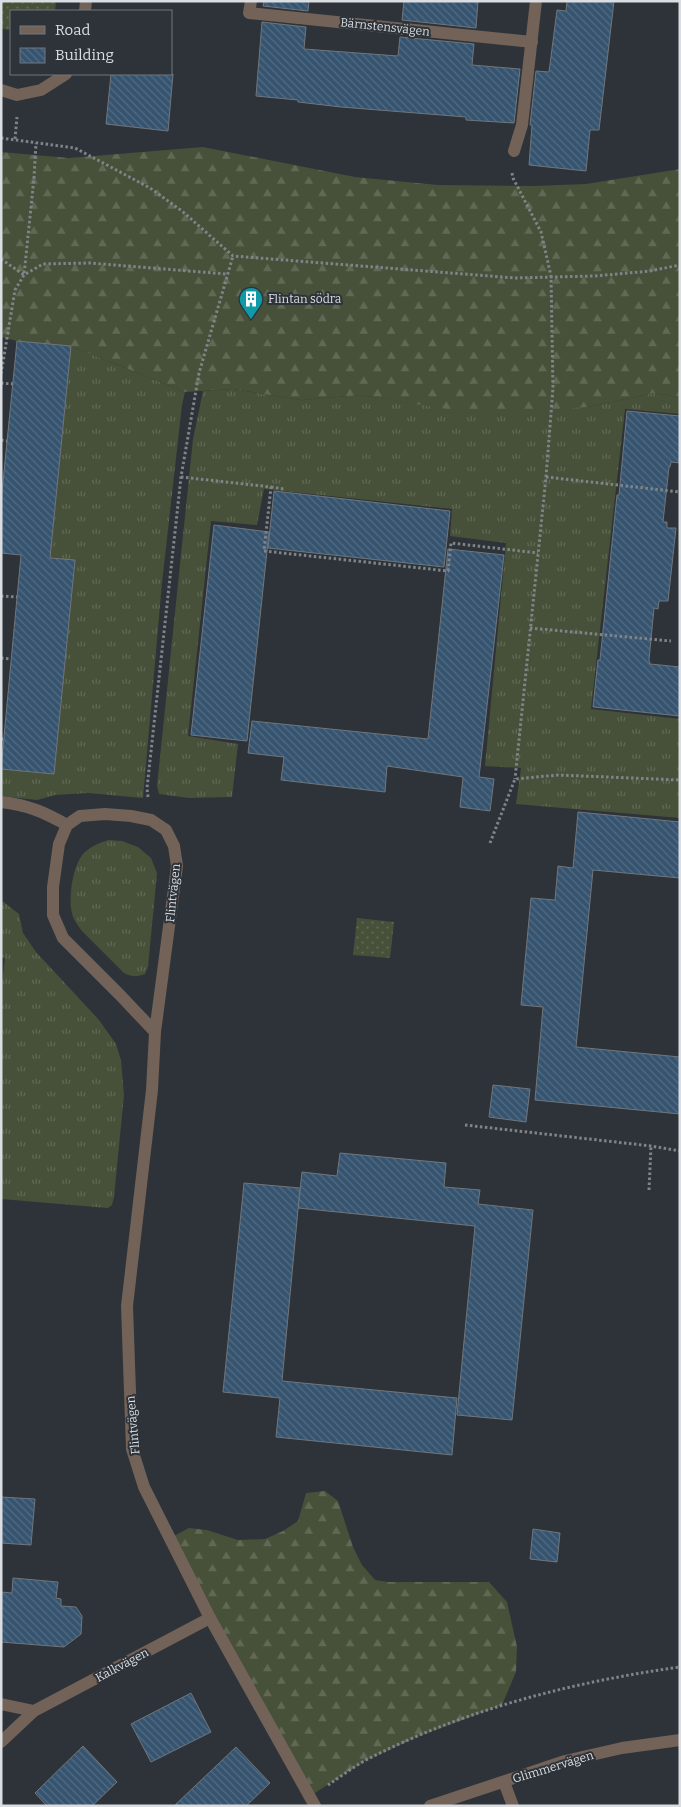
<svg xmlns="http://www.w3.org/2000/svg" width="681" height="1807" font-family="Bitter,serif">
<defs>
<pattern id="grass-tufts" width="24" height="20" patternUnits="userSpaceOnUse" patternTransform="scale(1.25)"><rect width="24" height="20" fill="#475039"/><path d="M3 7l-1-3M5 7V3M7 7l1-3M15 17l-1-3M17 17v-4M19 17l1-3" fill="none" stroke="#616955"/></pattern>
<pattern id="forest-firs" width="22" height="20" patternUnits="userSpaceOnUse" patternTransform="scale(1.25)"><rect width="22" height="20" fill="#475039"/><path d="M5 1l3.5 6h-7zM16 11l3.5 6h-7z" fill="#616955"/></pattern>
<pattern id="park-dots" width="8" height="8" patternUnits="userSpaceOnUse" patternTransform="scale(1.25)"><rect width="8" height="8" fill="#475039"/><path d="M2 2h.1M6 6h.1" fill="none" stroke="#616955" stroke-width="1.8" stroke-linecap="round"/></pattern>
<pattern id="building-back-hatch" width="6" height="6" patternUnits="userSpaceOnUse" patternTransform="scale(1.25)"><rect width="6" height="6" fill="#36546f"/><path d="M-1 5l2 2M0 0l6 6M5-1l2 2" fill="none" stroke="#526c83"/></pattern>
</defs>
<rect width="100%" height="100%" fill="#2d3339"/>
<g fill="url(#grass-tufts)">
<path d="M71,346L185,392L182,405L162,583L143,798L88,793L55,795L37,800L1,796V769L54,774L75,560L50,558Z"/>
<path d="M233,389L301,400L360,395L413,403L588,407L654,393L680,397V414L625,409L591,709L680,719V818L516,804L521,768L485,766L506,543L450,536L452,509L264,489L257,525L211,521L188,736L238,744L232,797L189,798L159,794L157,786L193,439L203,391Z"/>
<path d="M108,840L122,841L138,847L151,858L157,873L148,967L145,974C137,977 132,977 124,973L81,930C77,924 73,919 72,913C68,897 73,864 84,853C91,846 100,843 108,840Z"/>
<path d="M1,900L19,914L23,933L36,952L99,1020L116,1044L121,1060L124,1095L114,1197L112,1205L108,1208L1,1199V993L5,958L1,957Z"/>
</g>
<g fill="url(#forest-firs)">
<path d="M203,147L355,177L438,185L533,186L586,184L680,169V397L654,393L588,407L478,414L360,395L301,400L233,389L185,392L71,346L17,341L1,337V152L69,158Z"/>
<path d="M325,1491L338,1501L353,1547L362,1565L375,1580L388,1582H489L507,1602L517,1647L516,1672L502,1705L417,1737L365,1761L310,1796L170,1538L189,1528L207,1530L238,1540L265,1539L283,1531L298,1521L306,1493Z"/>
</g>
<g fill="url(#park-dots)">
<path d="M1,1H56L55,11H11V30L1,29Z"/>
<path d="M357,918L394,922L390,958L353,955Z"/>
</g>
<g fill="url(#building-back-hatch)" stroke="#6f767d">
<path d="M264,1H309L308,11L263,6Z"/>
<path d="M404,1H478L476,28L402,20Z"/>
<path d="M567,1H614L599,130H590L586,171L529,165L532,125H530L536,71L549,72L557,10L566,11Z"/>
<path d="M262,22L306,27L304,49L398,56L400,37L474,44L472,65L520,69L514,123L466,120V117L341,107L298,102V100L256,96Z"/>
<path d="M111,74H173L168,131L106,124Z"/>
<path d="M17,341L71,346L50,558L75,560L54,774L1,769L21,555L1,553V502Z"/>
<path d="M627,411L680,416V463L671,462L670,467H669L663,522H667V528H676L668,601H659L658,609L654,608L649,660L650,664L680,667V716L593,707L598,660H600L617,495H619Z"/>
<path d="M274,491L450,511L444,567L268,548Z"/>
<path d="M214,525L269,532L247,741L191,735Z"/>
<path d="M448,549L504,555L479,777L494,779L490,811L460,807L463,777L387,766L385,792L281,780L284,757L248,753L252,721L428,739Z"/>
<path d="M578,812L680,822V878L593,870L576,1047L680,1057V1114L535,1100L543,1007L521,1005L531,898L555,900L558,866L573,868Z"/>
<path d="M493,1085L530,1089L526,1122L489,1117Z"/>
<path d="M340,1153L446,1163L444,1187L480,1190L478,1204L533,1210L512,1420L457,1415L475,1226L298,1208L302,1172L337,1176Z"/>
<path d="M244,1183L300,1188L282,1381L457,1398L452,1455L276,1437L280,1398L223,1392Z"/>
<path d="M1,1497L35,1499L31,1545L1,1543Z"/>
<path d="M533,1529L560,1533L557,1562L530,1559Z"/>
<path d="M13,1578L58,1582L56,1598L61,1599V1606L76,1607L82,1616L81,1634L64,1647L1,1642V1592L12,1593Z"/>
<path d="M191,1693L211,1732L151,1762L131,1724Z"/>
<path d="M83,1746L117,1782L92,1806H47L35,1793Z"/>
<path d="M236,1747L270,1783L246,1806H174Z"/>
</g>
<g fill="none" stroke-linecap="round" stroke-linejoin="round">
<g stroke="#7f8489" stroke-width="3" stroke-dasharray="2.5 2.5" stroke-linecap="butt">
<path d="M1,138L75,148L150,188L182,211L233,256L515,278L595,276L650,271L680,265"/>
<path d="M15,139L17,117"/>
<path d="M512,173L513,178L541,232L551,276L553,388L546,477L515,779"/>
<path d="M1,259L24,275L34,178L36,143"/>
<path d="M1,374L15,290L24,275L43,264L90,263L226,274"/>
<path d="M1,383L13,384"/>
<path d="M1,440L7,441"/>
<path d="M181,477L271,487L264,551L448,571L451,543L538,553"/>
<path d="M546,477L680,492"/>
<path d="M271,487L284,489"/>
<path d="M1,596L17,597"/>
<path d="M530,628L671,641"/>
<path d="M1,658L11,659"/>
<path d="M1,739H3"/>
<path d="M148,797L147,788L181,477L199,373L233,256"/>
<path d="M490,843L515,779L558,775L680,780"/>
<path d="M465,1125L651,1146L680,1151"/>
<path d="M649,1190L651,1146"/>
<path d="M328,1785C340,1777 353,1767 366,1760C463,1710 572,1682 680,1667"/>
</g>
<path stroke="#726258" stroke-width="12" d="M504,1782L513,1806"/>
<g stroke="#726258" stroke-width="12">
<path d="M251,1L249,13L532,42"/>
<path d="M85,11L86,1"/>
<path d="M1,90L17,95L41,90L66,74"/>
<path d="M514,151L522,125L536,1"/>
<path d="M1,802C28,805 44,812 67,825"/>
<path d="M155,1032L120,995L63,938L53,915V887L59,844L67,825L80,816L105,814L131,816L151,820L166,830L174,846L177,866L155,1032L152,1090L127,1306L132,1449L144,1487L210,1618L315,1806"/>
<path d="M1,1704L34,1711"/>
<path d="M1,1742L34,1711L210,1618"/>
<path d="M430,1806L565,1761L622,1748L680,1740"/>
</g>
</g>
<defs>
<g id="building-pin" transform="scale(1.25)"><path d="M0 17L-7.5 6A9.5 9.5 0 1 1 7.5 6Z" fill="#0f9aa8" stroke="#2d3339"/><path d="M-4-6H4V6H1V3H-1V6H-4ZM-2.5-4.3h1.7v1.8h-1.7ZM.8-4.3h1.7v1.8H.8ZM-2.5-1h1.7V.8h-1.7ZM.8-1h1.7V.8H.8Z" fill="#fff"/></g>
</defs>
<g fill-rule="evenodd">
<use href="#building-pin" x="251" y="299"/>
</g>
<g text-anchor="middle" stroke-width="4" stroke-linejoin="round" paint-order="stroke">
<g font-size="12" fill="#dadee2" stroke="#2d3339">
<text transform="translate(385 27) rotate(6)" y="4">Bärnstensvägen</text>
<text transform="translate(173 893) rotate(-84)" y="4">Flintvägen</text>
<text transform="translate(133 1425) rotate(-95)" y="4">Flintvägen</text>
<text transform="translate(122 1665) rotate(-28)" y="4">Kalkvägen</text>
<text transform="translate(553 1767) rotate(-17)" y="4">Glimmervägen</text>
</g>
<g font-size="12" fill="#dadee2" stroke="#2d3339" text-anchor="start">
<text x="268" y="303">Flintan södra</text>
</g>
</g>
<rect width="681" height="1807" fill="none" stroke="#dadee2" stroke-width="5"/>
<rect x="10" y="10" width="162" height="65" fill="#2d3339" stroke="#72777d"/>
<rect x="20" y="26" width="25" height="8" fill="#726258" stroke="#72777d"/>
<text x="55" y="35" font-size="15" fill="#dadee2">Road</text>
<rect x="20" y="48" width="25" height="15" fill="url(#building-back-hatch)" stroke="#72777d"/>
<text x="55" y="60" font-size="15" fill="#dadee2">Building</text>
</svg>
